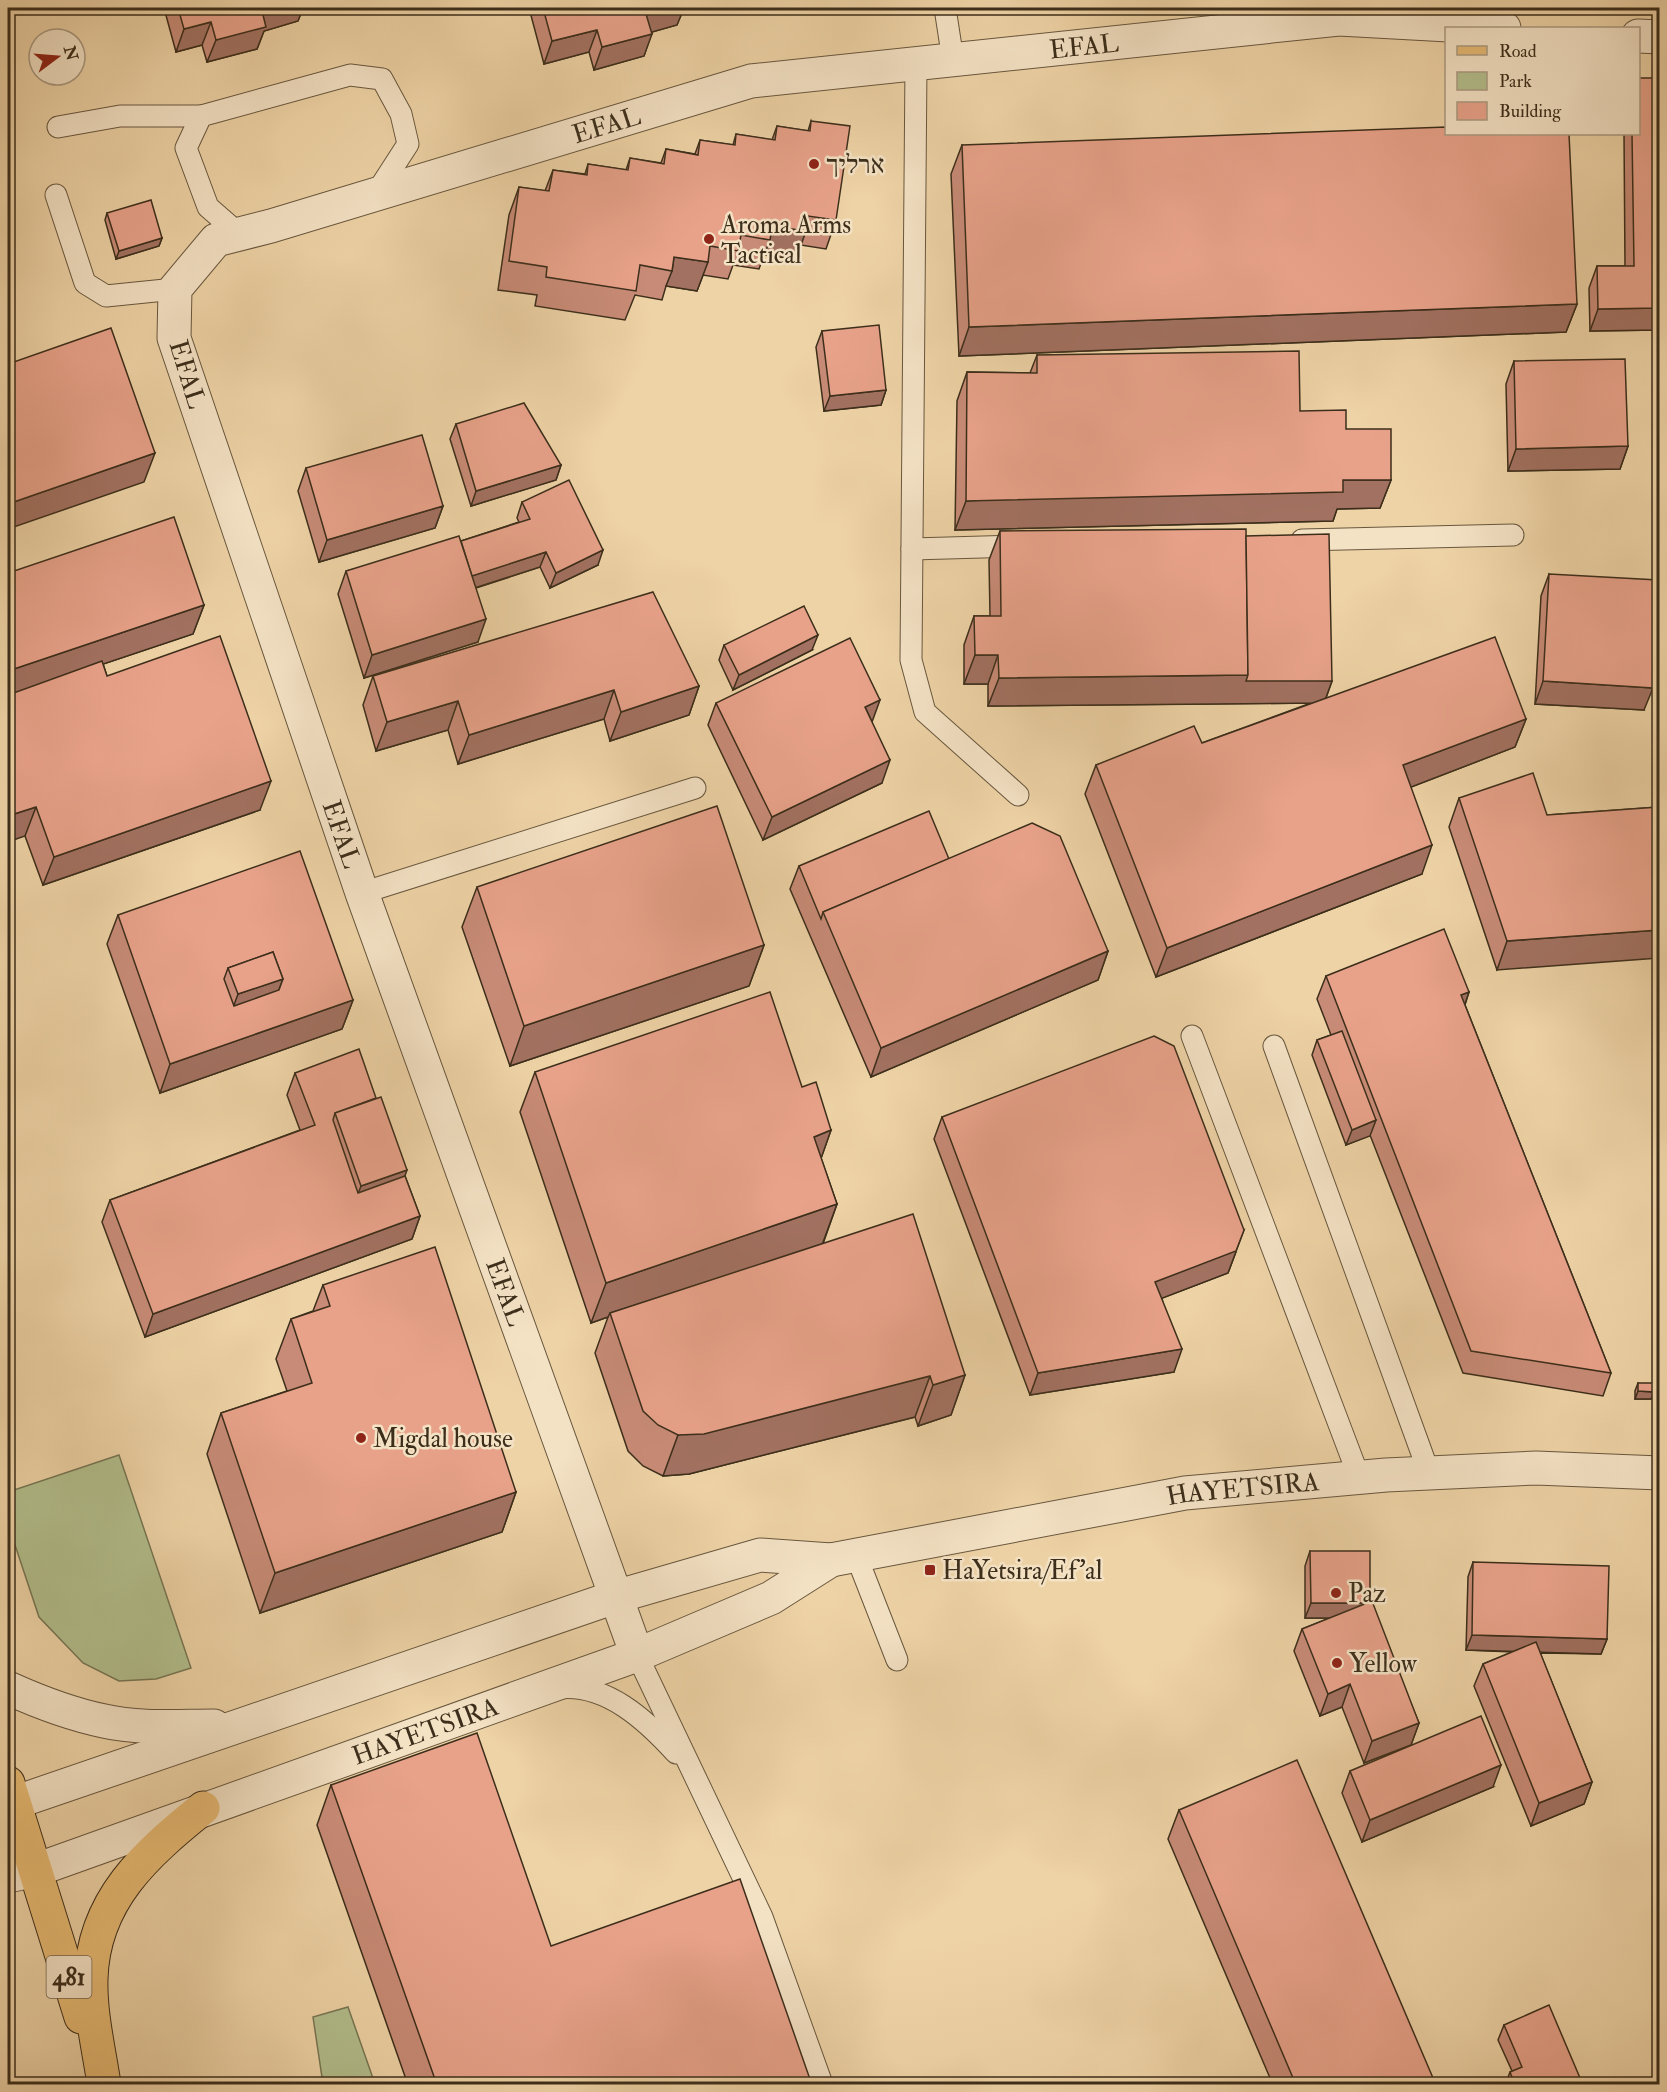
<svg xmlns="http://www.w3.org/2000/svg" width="1667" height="2092" font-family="'IM FELL Double Pica','Frank Ruhl Libre',serif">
<rect width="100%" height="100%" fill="#eed3a6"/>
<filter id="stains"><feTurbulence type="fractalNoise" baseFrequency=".00333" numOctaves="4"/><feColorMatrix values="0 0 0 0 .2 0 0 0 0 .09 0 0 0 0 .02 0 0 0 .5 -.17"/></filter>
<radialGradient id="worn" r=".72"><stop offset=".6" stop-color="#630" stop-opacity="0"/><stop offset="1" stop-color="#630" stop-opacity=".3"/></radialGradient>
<g fill="#b2be8c" stroke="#777654" stroke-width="1.5">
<path d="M119,1455L191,1668L156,1679L119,1681L83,1663L39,1617L8,1524V1492Z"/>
<path d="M348,2007L375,2084H323L313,2017Z"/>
</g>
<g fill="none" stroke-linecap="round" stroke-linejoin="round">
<g stroke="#68573e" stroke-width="23">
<g id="service">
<path d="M945,8L953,60"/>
<path d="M916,64L911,660L925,712L1018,795"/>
<path d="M58,127L120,116H201"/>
<path d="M56,195L85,283L106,296L175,289"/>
<path d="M239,234L208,207L186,148L201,116L350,75L382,79L401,114L408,144L377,192"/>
<path d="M1302,540L1513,535"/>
<path d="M912,549L1022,546"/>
<path d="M362,893L695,788"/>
<path d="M1192,1036L1359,1477"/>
<path d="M1274,1046L1429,1473"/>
<path d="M856,1555L897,1660"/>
<path d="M637,1655L762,1917L822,2084"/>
<path d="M559,1688C606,1683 646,1720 676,1753"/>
</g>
</g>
<g stroke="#68573e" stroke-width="35">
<g id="minor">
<path d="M1638,36L1660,37"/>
<path id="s1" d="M637,1655L362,893L174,338L175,289L216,240L271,226L751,81L1339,19L1504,28"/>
</g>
</g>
<g stroke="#68573e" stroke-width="35">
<g id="tertiary">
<path d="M8,1688C39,1702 70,1714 104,1721C139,1729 178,1726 214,1726"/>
<path id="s2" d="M8,1805L615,1597L760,1555L831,1560L1185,1493L1386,1475L1536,1468L1660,1473"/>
<path id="s3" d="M8,1876L36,1870L637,1655L771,1598L831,1560"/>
</g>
</g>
<g stroke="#3c2e1b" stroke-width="35">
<g id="primary">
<path d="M8,1783L81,2017"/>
<path d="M104,2084C99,2050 90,2014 91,1979C93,1900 146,1854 203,1808"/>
</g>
</g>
<use href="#service" stroke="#f4e2c5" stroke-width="21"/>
<use href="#minor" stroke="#f4e2c5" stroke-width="33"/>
<use href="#tertiary" stroke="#f4e2c5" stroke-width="33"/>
<use href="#primary" stroke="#e7ba73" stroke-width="33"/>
</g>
<g fill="#c88b77" stroke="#3c2e1b" stroke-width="1.5">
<path d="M164,8H303L298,21L264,31L257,49L207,62L202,45L176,52Z"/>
<path d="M529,8H684L677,25L652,32L644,56L594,70L589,52L544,64Z"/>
<path d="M1659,78V330L1590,331L1589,288L1597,266H1625L1624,134H1638Z"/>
<path d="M811,121L836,220L826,249L801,245L796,259L764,255L759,269L733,265L728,279L703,275L697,291L666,286L662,300L635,295L625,320L535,306L537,295L498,290L509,215L519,187L545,191L553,170L585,174L588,164L626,170L630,158L661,163L666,149L695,154L700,140L733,145L736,134L772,140L777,126L808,131Z"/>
<path d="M962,145L1577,304L1566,332L959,356L951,174Z"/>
<path d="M107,213L162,238L159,246L116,259L105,220Z"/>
<path d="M822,331L886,390L881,405L824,411L816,347Z"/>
<path d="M1037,355L1300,411L1346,429L1391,480L1380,508L1337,509L1333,521L955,530L957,401L967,372L1030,373Z"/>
<path d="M1514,361L1628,446L1620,469L1508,471L1506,384Z"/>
<path d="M456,424L561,465L556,480L471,506L450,439Z"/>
<path d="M306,468L443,506L435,528L319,562L298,491Z"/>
<path d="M522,502L598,565L550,588L540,567L476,588L478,642L364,678L338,594L346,571L461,541L519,522L517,518Z"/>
<path d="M1000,531L1246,536L1332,681L1326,698L1526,719L1515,747L1411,787L1422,874L1156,977L1085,794L1096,765L1202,743L1311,703L988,706V684H964V645L974,616H990L989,560Z"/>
<path d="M8,573L204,605L193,634L103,664L107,676L260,810L43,885L25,836Z"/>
<path d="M1549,574L1644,710L1535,704L1541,596Z"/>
<path d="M724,645L812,650L733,690L719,660Z"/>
<path d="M373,676L699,686L689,715L610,741L604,719L458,764L448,730L376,751L363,705Z"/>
<path d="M716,703L872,722L882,783L763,840L708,725Z"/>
<path d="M1459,798L1547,815L1659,807L1497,970L1449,827Z"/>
<path d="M949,859L1108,951L1098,980L871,1077L790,889L799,866Z"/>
<path d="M477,887L764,945L749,986L510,1066L462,927Z"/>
<path d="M118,915L353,1000L342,1029L160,1093L107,944Z"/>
<path d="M1326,976L1469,992L1465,1005L1611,1373L1603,1396L1463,1373L1370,1135L1346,1145L1312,1055L1317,1040L1331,1035L1317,999Z"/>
<path d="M535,1072L802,1087L831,1130L821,1158L837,1204L823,1244L965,1375L951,1415L918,1426L915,1417L689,1474L663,1476L643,1466L628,1451L595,1353L608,1317L591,1323L520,1112Z"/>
<path d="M295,1073L405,1176L420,1216L412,1239L145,1337L102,1222L110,1200L300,1130L287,1095Z"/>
<path d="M942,1117L1236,1252L1228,1273L1162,1298L1174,1372L1030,1395L934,1139Z"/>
<path d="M323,1285L516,1492L502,1532L260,1613L207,1454L221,1413L287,1391L276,1359L291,1319L313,1311Z"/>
<path d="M1638,1383L1654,1392L1651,1399H1635V1391Z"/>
<path d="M1310,1551L1370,1602L1419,1723L1411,1745L1364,1763L1342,1707L1320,1716L1294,1651L1302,1629L1330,1618H1305V1566Z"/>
<path d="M1473,1562L1607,1639L1601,1654L1540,1653L1592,1782L1584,1804L1531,1826L1474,1686L1483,1664L1513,1652L1466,1650L1468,1577Z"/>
<path d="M1350,1771L1493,1787L1362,1842L1342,1793Z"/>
<path d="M331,1785L551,1946L812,2085H408L317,1825Z"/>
<path d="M1179,1810L1436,2085H1273L1168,1839Z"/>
<path d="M1659,1836V1868L1653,1852L1658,1837Z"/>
<path d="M1504,2025L1583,2085H1505L1510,2072L1512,2071L1498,2040Z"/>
</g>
<g fill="#a27161" stroke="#3c2e1b" stroke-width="1.5">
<path d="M275,8H303L298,21L264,31L257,49L207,62L216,40L262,11Z"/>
<path d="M669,8H684L677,25L638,36L646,14Z"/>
<path d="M750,8H769L747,13Z"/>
<path d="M211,22L202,45L176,52L184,29Z"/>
<path d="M597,30L589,52L544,64L552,41Z"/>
<path d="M652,34L644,56L594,70L602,47Z"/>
<path d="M772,226L806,231L796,259L764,255L770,240Z"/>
<path d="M162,238L159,246L116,259L119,251Z"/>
<path d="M674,257L708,262L697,291L666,286L672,271Z"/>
<path d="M1577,304L1566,332L959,356L969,327Z"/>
<path d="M1659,308V330L1590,331L1598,309Z"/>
<path d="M886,390L881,405L824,411L830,396Z"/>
<path d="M1628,446L1620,469L1508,471L1516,449Z"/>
<path d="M155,453L144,482L8,529V504Z"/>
<path d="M561,465L556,480L471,506L476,491Z"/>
<path d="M1343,480H1391L1380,508L1337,509L1333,521L955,530L966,501Z"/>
<path d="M443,506L435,528L319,562L327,540Z"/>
<path d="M603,550L598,565L550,588L556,573Z"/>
<path d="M546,552L540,567L462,592L468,577Z"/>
<path d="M204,605L193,634L8,696V671Z"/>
<path d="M486,619L478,642L364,678L372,655Z"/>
<path d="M818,635L812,650L733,690L739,675Z"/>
<path d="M975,655H998L988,684H964Z"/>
<path d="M1248,675L1332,681L1324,703L988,706L999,678Z"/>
<path d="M1543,681L1653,688L1644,710L1535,704Z"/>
<path d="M699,686L689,715L610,741L621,712Z"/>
<path d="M614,690L604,719L458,764L469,735Z"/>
<path d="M880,700L872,722L865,707Z"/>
<path d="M458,701L448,730L376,751L387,722Z"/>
<path d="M1526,719L1515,747L1393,794L1403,765Z"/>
<path d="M890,760L882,783L763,840L772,817Z"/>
<path d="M271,781L260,810L43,885L54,857Z"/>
<path d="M36,807L25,836L8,842V816Z"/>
<path d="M1432,845L1422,874L1156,977L1167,948Z"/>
<path d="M1659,930V958L1497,970L1507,941Z"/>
<path d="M764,945L749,986L510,1066L524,1026Z"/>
<path d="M1108,951L1098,980L871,1077L881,1048Z"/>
<path d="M283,979L268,1019L223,1035L238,994Z"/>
<path d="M1469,992L1461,1015V995Z"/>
<path d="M353,1000L342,1029L160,1093L170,1064Z"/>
<path d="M1376,1120L1370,1136L1346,1145L1352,1130Z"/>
<path d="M831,1130L817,1170L814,1137Z"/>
<path d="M407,1170L397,1198L350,1215L361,1186Z"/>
<path d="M837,1204L822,1245L610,1313L608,1317L591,1323L606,1283Z"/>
<path d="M420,1216L412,1239L145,1337L153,1314Z"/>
<path d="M1244,1230L1228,1273L1147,1304L1155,1282Z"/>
<path d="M1182,1349L1174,1372L1030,1395L1038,1373Z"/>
<path d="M965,1375L951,1415L918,1426L933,1385Z"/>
<path d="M930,1376L915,1417L689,1474L663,1476L678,1435Z"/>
<path d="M1638,1391L1654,1392L1651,1399H1635Z"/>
<path d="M516,1492L502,1532L260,1613L275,1573Z"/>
<path d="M1311,1603H1370L1365,1618H1305Z"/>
<path d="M1472,1635L1607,1639L1601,1654L1466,1650Z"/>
<path d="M1350,1684L1342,1707L1320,1716L1328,1694Z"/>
<path d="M1419,1723L1411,1745L1364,1763L1372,1741Z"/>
<path d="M1501,1765L1493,1787L1362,1842L1370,1820Z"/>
<path d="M1592,1782L1584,1804L1531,1826L1539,1803Z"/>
</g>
<g fill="#e8a28a" stroke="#3c2e1b" stroke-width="1.5" fill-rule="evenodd">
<path d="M178,8H275L262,11L266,27L216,40L211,22L184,29Z"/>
<path d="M543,8H669L646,14L652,34L602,47L597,30L552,41Z"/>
<path d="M1638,78H1659V308L1598,309L1597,266H1634L1632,134H1638Z"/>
<path d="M811,121L850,126L836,220L808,216L806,231L772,226L770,240L741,235L738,251L710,246L708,262L674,257L672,271L640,265L636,291L546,277L547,267L509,261L519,187L549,191L553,170L587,175L588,164L628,170L630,158L664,164L666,149L698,155L700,140L735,145L736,134L775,140L777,126L810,131Z"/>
<path d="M1446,127V134H1569L1577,304L969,327L962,145Z"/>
<path d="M151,200L162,238L119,251L107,213Z"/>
<path d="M879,325L886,390L830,396L822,331Z"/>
<path d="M111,328L155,453L8,504V364Z"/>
<path d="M1299,351L1300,411L1346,410V429H1391V480H1343V492L966,501L967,372L1037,373V355Z"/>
<path d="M1625,359L1628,446L1516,449L1514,361Z"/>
<path d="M524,403L561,465L476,491L456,424Z"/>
<path d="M422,435L443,506L327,540L306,468Z"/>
<path d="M569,480L603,550L556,573L546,552L472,576L461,541L530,519L522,502Z"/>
<path d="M174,517L204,605L8,671V573Z"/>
<path d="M1246,529L1248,675L999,678L998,655H975L974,616H1001L1000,531Z"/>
<path d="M1329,534L1332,681H1246L1248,675L1246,536Z"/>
<path d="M459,536L486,619L372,655L346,571Z"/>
<path d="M1549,574L1658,580L1653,688L1543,681Z"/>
<path d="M653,592L699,686L621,712L614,690L469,735L458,701L387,722L373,676Z"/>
<path d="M804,606L818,635L739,675L724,645Z"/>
<path d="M220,636L271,781L54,857L36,807L8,816V695L102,661L107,676Z"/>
<path d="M1495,637L1526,719L1403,765L1432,845L1167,948L1096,765L1194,726L1202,743Z"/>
<path d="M850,638L880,700L865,707L890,760L772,817L716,703Z"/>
<path d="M1533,773L1547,815L1659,807V930L1507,941L1459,798Z"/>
<path d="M717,806L764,945L524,1026L477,887Z"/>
<path d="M929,811L949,859L823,912L821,919L799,866Z"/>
<path d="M1032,823L1060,836L1108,951L881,1048L823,912Z"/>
<path d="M300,851L353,1000L170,1064L118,915ZM273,952L283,979L279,990L234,1006L224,979L228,968Z"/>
<path d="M1444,929L1469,992L1461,995L1611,1373L1471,1351L1326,976Z"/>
<path d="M273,952L283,979L238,994L228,968Z"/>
<path d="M770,992L802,1087L816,1082L831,1130L814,1137L837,1204L606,1283L535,1072Z"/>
<path d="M1342,1031L1376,1120L1352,1130L1317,1040Z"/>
<path d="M1154,1036L1174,1046L1244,1230L1236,1251L1155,1282L1182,1349L1038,1373L942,1117Z"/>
<path d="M359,1049L376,1098L335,1113L333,1120L358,1193L405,1176L420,1216L153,1314L110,1200L315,1125L295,1073Z"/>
<path d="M381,1097L407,1170L361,1186L335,1113Z"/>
<path d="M913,1214L965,1375L933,1385L930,1376L704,1434L678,1435L658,1425L643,1411L610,1313Z"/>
<path d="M435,1247L516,1492L275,1573L221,1413L312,1383L291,1319L330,1306L323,1285Z"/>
<path d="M1638,1383H1654V1392L1638,1391Z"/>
<path d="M1310,1551H1370V1602L1368,1603H1311Z"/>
<path d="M1473,1562L1609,1566L1607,1639L1472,1635Z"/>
<path d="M1372,1601L1419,1723L1372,1741L1350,1684L1328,1694L1302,1629Z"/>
<path d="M1536,1642L1592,1782L1539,1803L1483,1664Z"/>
<path d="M1481,1716L1501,1765L1370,1820L1350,1771Z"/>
<path d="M477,1733L551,1946L740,1879L812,2085H437L331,1785Z"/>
<path d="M1297,1760L1436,2085H1296L1179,1810Z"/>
<path d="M1549,2005L1583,2085H1515L1510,2072L1522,2067L1504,2025Z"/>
</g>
<g fill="#8f2418" stroke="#f4e2c5" stroke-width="2">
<circle cx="814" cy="164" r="6"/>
<circle cx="709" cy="239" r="6"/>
<circle cx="361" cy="1438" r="6"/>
<rect x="924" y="1564" width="12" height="12" rx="3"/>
<circle cx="1336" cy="1593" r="6"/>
<circle cx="1337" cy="1663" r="6"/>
</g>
<g text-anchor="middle" stroke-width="5" stroke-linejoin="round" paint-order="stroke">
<rect fill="#f4e2c5" stroke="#73644e" stroke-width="1.5" x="46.5" y="1956" width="45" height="42" rx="4.5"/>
<g font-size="24" font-weight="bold" fill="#3c2e1b">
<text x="69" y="1985">481</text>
</g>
<g font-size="26" fill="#3c2e1b" stroke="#f4e2c5">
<text dy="9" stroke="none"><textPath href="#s1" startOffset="2402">EFAL</textPath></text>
<text dy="9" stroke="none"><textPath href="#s1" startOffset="1916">EFAL</textPath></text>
<text transform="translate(188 374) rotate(73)" y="9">EFAL</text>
<text transform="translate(342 834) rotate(71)" y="9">EFAL</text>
<text transform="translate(506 1292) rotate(70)" y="9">EFAL</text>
<text dy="9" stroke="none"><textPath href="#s2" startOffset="1282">HAYETSIRA</textPath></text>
<text dy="9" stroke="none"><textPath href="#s3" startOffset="442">HAYETSIRA</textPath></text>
</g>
<g font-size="26" fill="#3c2e1b" stroke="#f4e2c5" text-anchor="start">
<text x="826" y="173">ארליך</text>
<text x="721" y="233">Aroma Arms<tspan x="721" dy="30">Tactical</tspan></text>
<text x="373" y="1447">Migdal house</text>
<text x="942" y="1579">HaYetsira/Ef'al</text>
<text x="1348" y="1602">Paz</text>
<text x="1349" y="1672">Yellow</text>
</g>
</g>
<rect width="1667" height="2092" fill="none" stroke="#eed3a6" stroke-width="30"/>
<rect x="9" y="9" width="1649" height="2074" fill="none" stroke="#3c2e1b" stroke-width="3"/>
<rect x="15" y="15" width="1637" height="2062" fill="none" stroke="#3c2e1b" stroke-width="1.5"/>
<rect x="1445" y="27" width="195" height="108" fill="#f4e2c5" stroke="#aa9a81" stroke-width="1.5"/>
<rect x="1457" y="46" width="30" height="9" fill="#e7ba73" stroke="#aa9a81" stroke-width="1.5"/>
<text x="1499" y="57" font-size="18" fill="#3c2e1b">Road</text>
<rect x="1457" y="72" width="30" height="18" fill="#b2be8c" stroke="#aa9a81" stroke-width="1.5"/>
<text x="1499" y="87" font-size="18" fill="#3c2e1b">Park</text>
<rect x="1457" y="102" width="30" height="18" fill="#e8a28a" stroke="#aa9a81" stroke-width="1.5"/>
<text x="1499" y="117" font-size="18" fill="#3c2e1b">Building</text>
<g transform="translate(57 57) rotate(74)"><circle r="28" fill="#f4e2c5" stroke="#aa9a81" stroke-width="1.5"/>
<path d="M0-4.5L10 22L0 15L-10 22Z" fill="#8f2418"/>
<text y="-9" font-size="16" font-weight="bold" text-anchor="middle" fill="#3c2e1b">N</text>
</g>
<rect width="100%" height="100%" filter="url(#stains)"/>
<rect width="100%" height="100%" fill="url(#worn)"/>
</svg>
